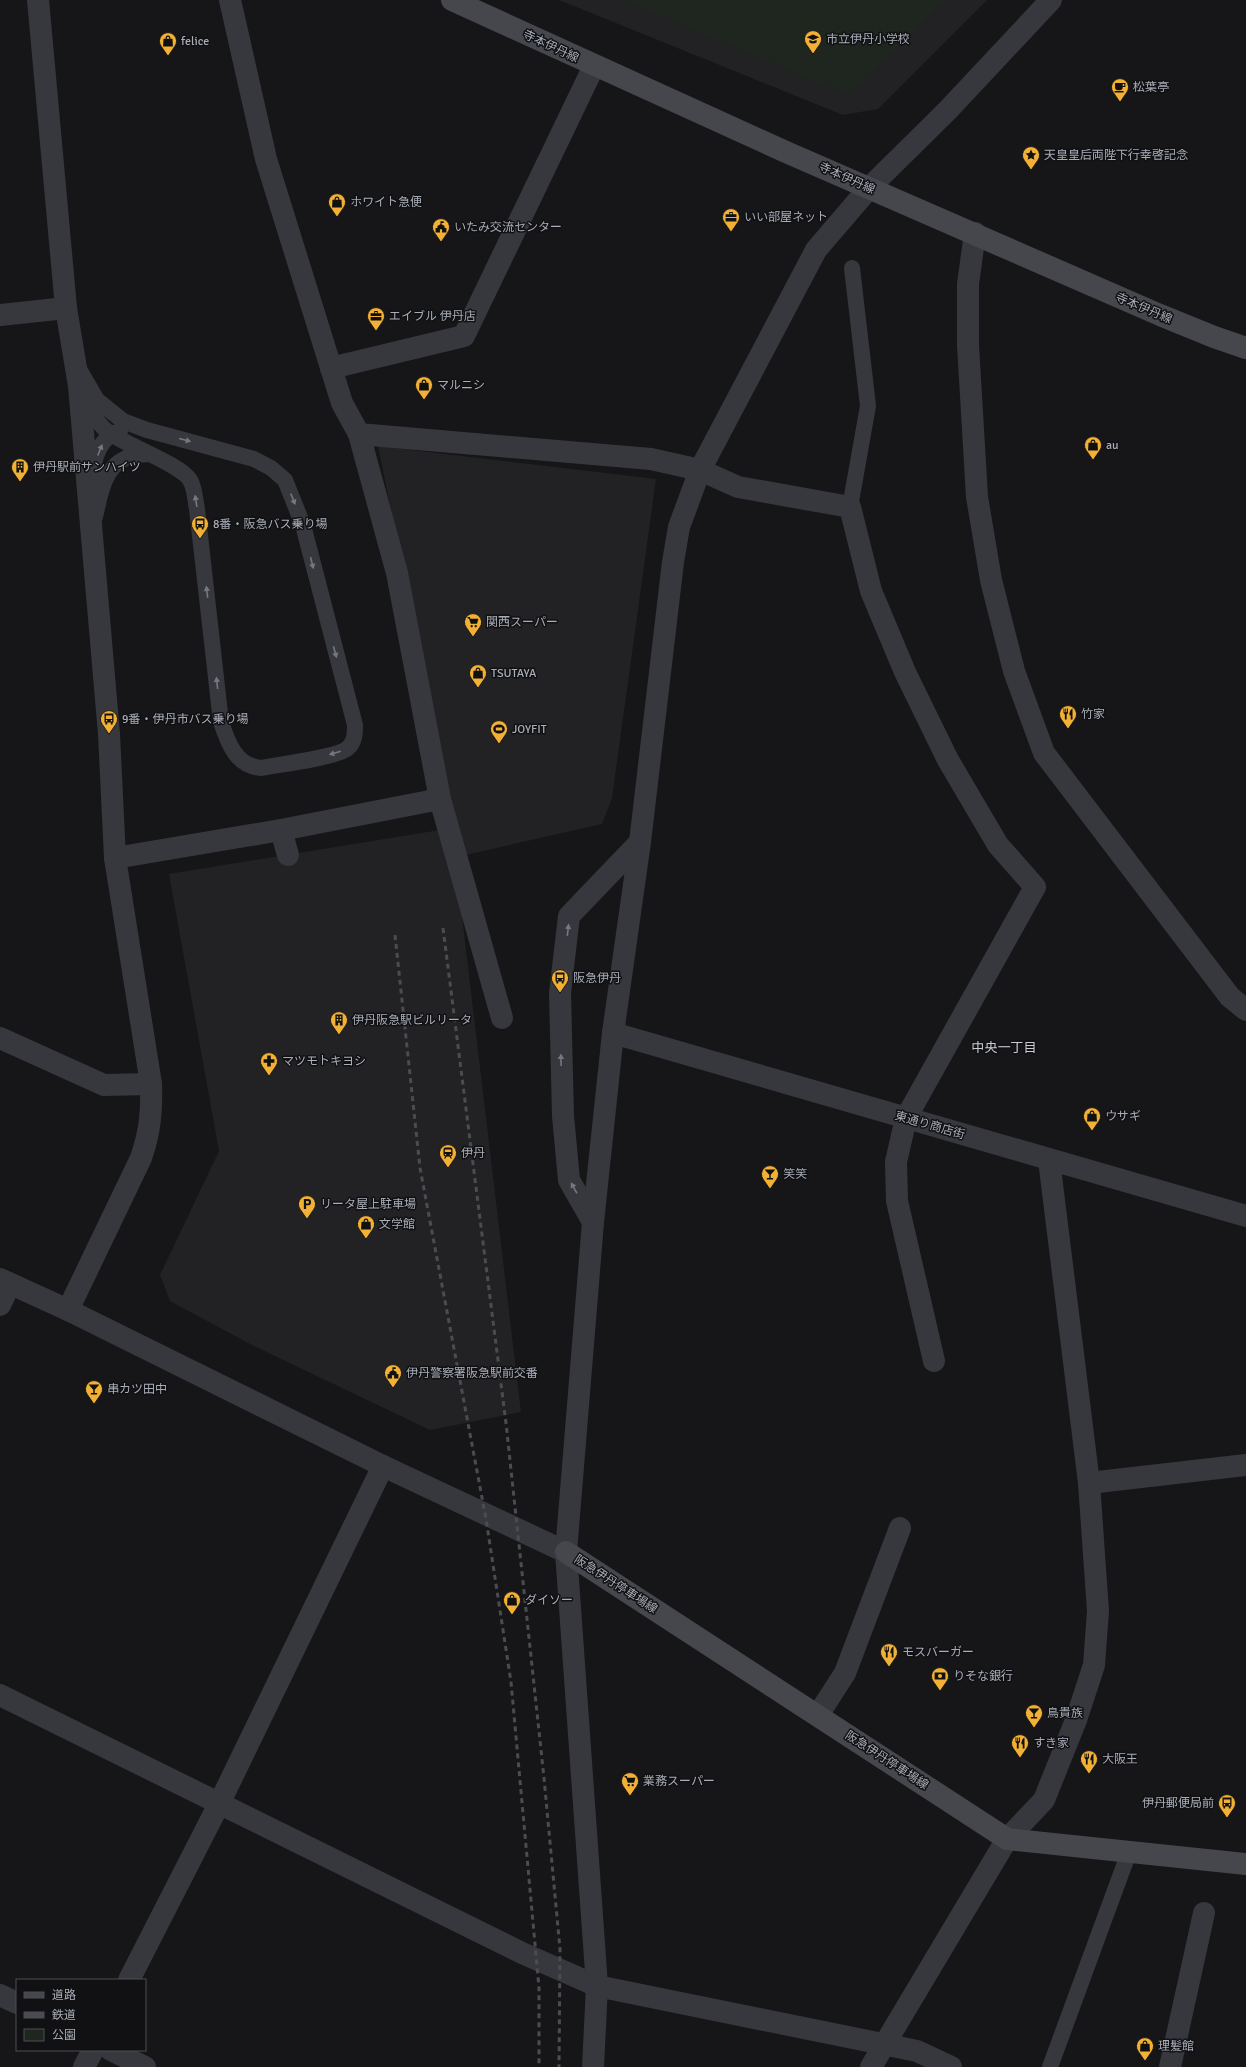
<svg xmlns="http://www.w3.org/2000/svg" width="1246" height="2067" font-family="Signika,'Noto Sans JP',sans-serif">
<rect width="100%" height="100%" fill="#161618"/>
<g fill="#222225">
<path d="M559,0H987L878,109L843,115Z"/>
<path d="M378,446L656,479L612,798L602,824L461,856Z"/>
<path d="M446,829L462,916L521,1412L430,1430L250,1344L170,1301L160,1275L219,1151L169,874Z"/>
</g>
<path fill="#1e261f" d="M623,0H944L850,96Z"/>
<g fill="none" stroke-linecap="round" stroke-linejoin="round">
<g stroke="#37383d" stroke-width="16">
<path d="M79,369L97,400L123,421L147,430L254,459L271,468L285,480L303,525L355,725C355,733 355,742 348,748C339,757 277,765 261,768C236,766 228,743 221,722L197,509C195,500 195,488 190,480C181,465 129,446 111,434C97,425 90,409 83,395"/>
<path d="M92,480C93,460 99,437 120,431"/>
<path d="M850,507L868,406L852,268"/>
<path d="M95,517C100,496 103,468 126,458C132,455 141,455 148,454"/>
<path d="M1050,2067L1129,1852"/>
</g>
<g stroke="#37383d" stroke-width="22">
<path d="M440,799L502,1018"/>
<path d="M281,830L288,855"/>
<path d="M115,858L281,830L440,799L397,573L359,434"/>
<path d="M613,1033L1246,1216"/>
<path d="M1170,2067L1204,1913"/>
</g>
<g stroke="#37383d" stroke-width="22">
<path d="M230,0L266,159L342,403L359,434L651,459L700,470L738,487L850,507L871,591L905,672L948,760L998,845L1035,887L906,1118L896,1162L897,1201L934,1361"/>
<path d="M975,233L968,284V345L977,497L991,580L1014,671L1044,753L1230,997L1246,1010"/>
<path d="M0,315L66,308"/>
<path d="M331,368L464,336L594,66"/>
<path d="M0,1038L104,1085L151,1084"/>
<path d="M593,1222L569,1180L563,1116L560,993L569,916L640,842"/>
<path d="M0,1305L10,1284"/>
<path d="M1089,1483L1246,1465"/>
<path d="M0,1695L522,1953L597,1986L917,2051L951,2067"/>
<path d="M818,1715L845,1673L900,1528"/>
<path d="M129,1980L219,1804L383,1466"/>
<path d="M0,1995L17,2003"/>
<path d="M111,2050L145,2067"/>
<path d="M84,2067L93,2050"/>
<path d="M871,2067L1007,1839L1044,1800L1076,1720L1094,1665L1098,1611L1089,1483L1049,1160"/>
</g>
<g stroke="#37383d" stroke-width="22">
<path d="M38,0L66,308L79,386L109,734L115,858L151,1084C152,1111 150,1132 141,1158L68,1310"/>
<path d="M0,1279L68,1310L383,1466L566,1552"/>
<path d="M593,2067L597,1986L566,1552L593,1222L613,1033L640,842L673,562L679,527L700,470L816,250L869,188L947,111L1051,0"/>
</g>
<g stroke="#45474d" stroke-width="22">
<path d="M452,0L786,152L1160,315L1214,337L1246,348"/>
<path d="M566,1552L1007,1839L1246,1864"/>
</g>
<g stroke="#4a4c52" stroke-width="3" stroke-dasharray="5 4" stroke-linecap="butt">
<path d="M443,928L506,1423L544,1778L560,1949L559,2067"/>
<path d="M395,935L420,1168L486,1519L511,1682L539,1988V2067"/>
</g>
</g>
<defs><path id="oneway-solid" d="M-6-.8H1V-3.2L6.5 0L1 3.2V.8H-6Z"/></defs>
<g fill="#757881">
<use href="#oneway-solid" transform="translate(185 440) rotate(15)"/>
<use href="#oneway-solid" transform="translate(100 450) rotate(-68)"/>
<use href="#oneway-solid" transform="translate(293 499) rotate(68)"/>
<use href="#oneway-solid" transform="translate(196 501) rotate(-99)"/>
<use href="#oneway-solid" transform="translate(312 563) rotate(76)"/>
<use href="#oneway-solid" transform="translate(207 592) rotate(-97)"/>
<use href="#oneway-solid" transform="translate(335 652) rotate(75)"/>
<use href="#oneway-solid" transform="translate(217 683) rotate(-96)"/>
<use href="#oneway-solid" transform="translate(335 753) rotate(164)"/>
<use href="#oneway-solid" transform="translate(568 930) rotate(-83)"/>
<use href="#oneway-solid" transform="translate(561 1060) rotate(-91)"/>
<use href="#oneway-solid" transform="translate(574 1188) rotate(-119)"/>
</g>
<defs>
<g id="school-pin" transform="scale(0.9)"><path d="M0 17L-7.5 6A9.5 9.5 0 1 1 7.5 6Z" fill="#f2b134" stroke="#111113"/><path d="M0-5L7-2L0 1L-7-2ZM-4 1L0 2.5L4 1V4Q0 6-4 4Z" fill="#111"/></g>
<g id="shop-pin" transform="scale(0.9)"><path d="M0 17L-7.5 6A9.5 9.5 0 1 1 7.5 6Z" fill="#f2b134" stroke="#111113"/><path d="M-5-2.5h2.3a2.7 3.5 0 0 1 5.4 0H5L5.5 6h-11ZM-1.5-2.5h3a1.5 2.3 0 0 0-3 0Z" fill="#111"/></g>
<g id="cafe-pin" transform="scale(0.9)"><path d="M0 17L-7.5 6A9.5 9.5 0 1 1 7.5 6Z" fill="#f2b134" stroke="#111113"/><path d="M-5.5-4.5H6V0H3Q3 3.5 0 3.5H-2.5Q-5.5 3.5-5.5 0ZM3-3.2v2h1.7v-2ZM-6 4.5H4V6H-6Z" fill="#111"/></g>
<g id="sight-pin" transform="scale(0.9)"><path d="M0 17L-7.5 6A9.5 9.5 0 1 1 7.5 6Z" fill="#f2b134" stroke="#111113"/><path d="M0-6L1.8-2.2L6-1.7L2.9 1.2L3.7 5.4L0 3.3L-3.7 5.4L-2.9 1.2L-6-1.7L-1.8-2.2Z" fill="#111"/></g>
<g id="office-pin" transform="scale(0.9)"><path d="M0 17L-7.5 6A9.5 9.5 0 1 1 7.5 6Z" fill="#f2b134" stroke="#111113"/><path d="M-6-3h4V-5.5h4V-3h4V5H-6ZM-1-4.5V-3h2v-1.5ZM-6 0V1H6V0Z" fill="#111"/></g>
<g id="civic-pin" transform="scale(0.9)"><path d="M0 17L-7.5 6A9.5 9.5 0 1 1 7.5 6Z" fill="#f2b134" stroke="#111113"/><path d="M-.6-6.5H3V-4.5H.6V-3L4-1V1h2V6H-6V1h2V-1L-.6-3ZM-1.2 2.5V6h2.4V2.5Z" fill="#111"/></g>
<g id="building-pin" transform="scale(0.9)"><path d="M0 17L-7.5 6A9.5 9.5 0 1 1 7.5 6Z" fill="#f2b134" stroke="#111113"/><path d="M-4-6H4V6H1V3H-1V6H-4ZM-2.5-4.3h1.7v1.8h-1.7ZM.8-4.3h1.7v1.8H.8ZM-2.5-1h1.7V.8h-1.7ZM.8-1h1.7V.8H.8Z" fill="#111"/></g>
<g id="bus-pin" transform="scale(0.9)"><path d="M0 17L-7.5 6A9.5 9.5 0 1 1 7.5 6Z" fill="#f2b134" stroke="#111113"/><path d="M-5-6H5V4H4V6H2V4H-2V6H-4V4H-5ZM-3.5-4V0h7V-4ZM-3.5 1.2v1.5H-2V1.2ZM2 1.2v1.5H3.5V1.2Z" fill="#111"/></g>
<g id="supermarket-pin" transform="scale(0.9)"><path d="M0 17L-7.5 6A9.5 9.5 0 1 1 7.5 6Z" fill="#f2b134" stroke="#111113"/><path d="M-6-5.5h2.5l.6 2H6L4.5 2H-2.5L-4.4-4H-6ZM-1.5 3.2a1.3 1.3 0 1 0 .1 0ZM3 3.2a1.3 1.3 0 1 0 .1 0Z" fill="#111"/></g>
<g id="restaurant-pin" transform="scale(0.9)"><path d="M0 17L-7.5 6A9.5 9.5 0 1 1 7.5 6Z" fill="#f2b134" stroke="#111113"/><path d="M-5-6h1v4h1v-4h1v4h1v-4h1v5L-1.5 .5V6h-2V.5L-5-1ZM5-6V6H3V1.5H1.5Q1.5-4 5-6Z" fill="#111"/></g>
<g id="stadium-pin" transform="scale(0.9)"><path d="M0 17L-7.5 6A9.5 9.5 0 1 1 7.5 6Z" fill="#f2b134" stroke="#111113"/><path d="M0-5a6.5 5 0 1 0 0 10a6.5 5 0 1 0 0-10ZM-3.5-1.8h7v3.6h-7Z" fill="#111"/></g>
<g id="pharmacy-pin" transform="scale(0.9)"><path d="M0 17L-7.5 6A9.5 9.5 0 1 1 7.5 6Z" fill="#f2b134" stroke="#111113"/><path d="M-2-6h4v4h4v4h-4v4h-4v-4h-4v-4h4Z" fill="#111"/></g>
<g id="station-pin" transform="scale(0.9)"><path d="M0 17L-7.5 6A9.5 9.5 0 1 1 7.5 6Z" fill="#f2b134" stroke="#111113"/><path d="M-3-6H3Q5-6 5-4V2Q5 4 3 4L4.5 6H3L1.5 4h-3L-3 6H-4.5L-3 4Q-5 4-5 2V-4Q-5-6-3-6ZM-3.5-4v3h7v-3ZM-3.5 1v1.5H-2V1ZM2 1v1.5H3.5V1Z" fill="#111"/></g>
<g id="bar-pin" transform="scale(0.9)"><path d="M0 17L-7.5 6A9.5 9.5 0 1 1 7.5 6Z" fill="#f2b134" stroke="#111113"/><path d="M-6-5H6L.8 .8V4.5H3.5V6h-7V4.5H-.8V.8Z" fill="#111"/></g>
<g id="parking-pin" transform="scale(0.9)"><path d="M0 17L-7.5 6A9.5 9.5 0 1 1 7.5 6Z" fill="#f2b134" stroke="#111113"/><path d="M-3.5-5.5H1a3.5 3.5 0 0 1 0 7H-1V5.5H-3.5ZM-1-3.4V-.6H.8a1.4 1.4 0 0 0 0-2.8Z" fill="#111"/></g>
<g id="bank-pin" transform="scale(0.9)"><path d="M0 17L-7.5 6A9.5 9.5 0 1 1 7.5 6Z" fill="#f2b134" stroke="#111113"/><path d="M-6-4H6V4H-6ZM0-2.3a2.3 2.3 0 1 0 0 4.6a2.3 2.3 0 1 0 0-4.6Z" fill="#111"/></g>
</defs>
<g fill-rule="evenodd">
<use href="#school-pin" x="813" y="39"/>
<use href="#shop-pin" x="168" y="41"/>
<use href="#cafe-pin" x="1120" y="87"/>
<use href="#sight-pin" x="1031" y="155"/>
<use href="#shop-pin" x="337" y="202"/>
<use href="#office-pin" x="731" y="217"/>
<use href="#civic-pin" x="441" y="227"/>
<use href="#office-pin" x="376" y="316"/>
<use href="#shop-pin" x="424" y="385"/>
<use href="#shop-pin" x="1093" y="445"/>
<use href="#building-pin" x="20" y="467"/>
<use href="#bus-pin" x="200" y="524"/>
<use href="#supermarket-pin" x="473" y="622"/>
<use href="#shop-pin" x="478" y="673"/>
<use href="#restaurant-pin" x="1068" y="714"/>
<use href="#bus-pin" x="109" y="719"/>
<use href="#stadium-pin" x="499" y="729"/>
<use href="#bus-pin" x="560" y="978"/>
<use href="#building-pin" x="339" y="1020"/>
<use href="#pharmacy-pin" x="269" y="1061"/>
<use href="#shop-pin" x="1092" y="1116"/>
<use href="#station-pin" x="448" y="1153"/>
<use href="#bar-pin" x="770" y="1174"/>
<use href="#parking-pin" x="307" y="1204"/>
<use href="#shop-pin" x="366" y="1224"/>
<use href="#civic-pin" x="393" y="1373"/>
<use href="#bar-pin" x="94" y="1389"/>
<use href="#shop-pin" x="512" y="1600"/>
<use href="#restaurant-pin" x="889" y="1652"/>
<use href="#bank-pin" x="940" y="1676"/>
<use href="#bar-pin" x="1034" y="1713"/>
<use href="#restaurant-pin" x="1020" y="1743"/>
<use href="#restaurant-pin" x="1089" y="1759"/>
<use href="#supermarket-pin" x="630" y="1781"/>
<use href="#bus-pin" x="1227" y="1803"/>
<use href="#shop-pin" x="1145" y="2046"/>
</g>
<g text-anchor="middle" stroke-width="3" stroke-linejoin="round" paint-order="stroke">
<g font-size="12" fill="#a8adb8" stroke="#111113" text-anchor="start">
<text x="826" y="43">市立伊丹小学校</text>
<text x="181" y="45">felice</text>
<text x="1133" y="91">松葉亭</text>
<text x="1044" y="159">天皇皇后両陛下行幸啓記念</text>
<text x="350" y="206">ホワイト急便</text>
<text x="744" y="221">いい部屋ネット</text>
<text x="454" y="231">いたみ交流センター</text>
<text x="389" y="320">エイブル 伊丹店</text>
<text x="437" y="389">マルニシ</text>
<text x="1106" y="449">au</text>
<text x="33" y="471">伊丹駅前サンハイツ</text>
<text x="213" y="528">8番・阪急バス乗り場</text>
<text x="486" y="626">関西スーパー</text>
<text x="491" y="677">TSUTAYA</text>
<text x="1081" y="718">竹家</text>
<text x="122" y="723">9番・伊丹市バス乗り場</text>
<text x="512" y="733">JOYFIT</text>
<text x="573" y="982">阪急伊丹</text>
<text x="352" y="1024">伊丹阪急駅ビルリータ</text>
<text x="282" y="1065">マツモトキヨシ</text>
<text x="1105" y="1120">ウサギ</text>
<text x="461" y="1157">伊丹</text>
<text x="783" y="1178">笑笑</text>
<text x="320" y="1208">リータ屋上駐車場</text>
<text x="379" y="1228">文学館</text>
<text x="406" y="1377">伊丹警察署阪急駅前交番</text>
<text x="107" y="1393">串カツ田中</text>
<text x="525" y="1604">ダイソー</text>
<text x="902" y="1656">モスバーガー</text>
<text x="953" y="1680">りそな銀行</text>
<text x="1047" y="1717">鳥貴族</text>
<text x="1033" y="1747">すき家</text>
<text x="1102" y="1763">大阪王</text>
<text x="643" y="1785">業務スーパー</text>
<text x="1214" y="1807" text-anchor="end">伊丹郵便局前</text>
<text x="1158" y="2050">理髪館</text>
</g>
<g font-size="12" fill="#a8adb8" stroke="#111113">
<text transform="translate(551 46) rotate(25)" y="4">寺本伊丹線</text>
<text transform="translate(847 178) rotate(24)" y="4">寺本伊丹線</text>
<text transform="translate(1144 308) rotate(23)" y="4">寺本伊丹線</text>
<text transform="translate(930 1125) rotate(16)" y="4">東通り商店街</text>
<text transform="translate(616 1584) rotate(33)" y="4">阪急伊丹停車場線</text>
<text transform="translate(887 1760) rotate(33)" y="4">阪急伊丹停車場線</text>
</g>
<g font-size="13" fill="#c9ccd4" stroke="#111113">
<text x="1004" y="1052">中央一丁目</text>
</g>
</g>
<rect x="16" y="1979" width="130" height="72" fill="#111113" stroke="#4d4f55"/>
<rect x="24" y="1992" width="20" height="6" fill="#45474d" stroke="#4d4f55"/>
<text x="52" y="1999" font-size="12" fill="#a8adb8">道路</text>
<rect x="24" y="2012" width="20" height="6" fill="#4a4c52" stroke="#4d4f55"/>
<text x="52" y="2019" font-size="12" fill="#a8adb8">鉄道</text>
<rect x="24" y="2029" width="20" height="12" fill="#1e261f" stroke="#4d4f55"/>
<text x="52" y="2039" font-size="12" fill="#a8adb8">公園</text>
</svg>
